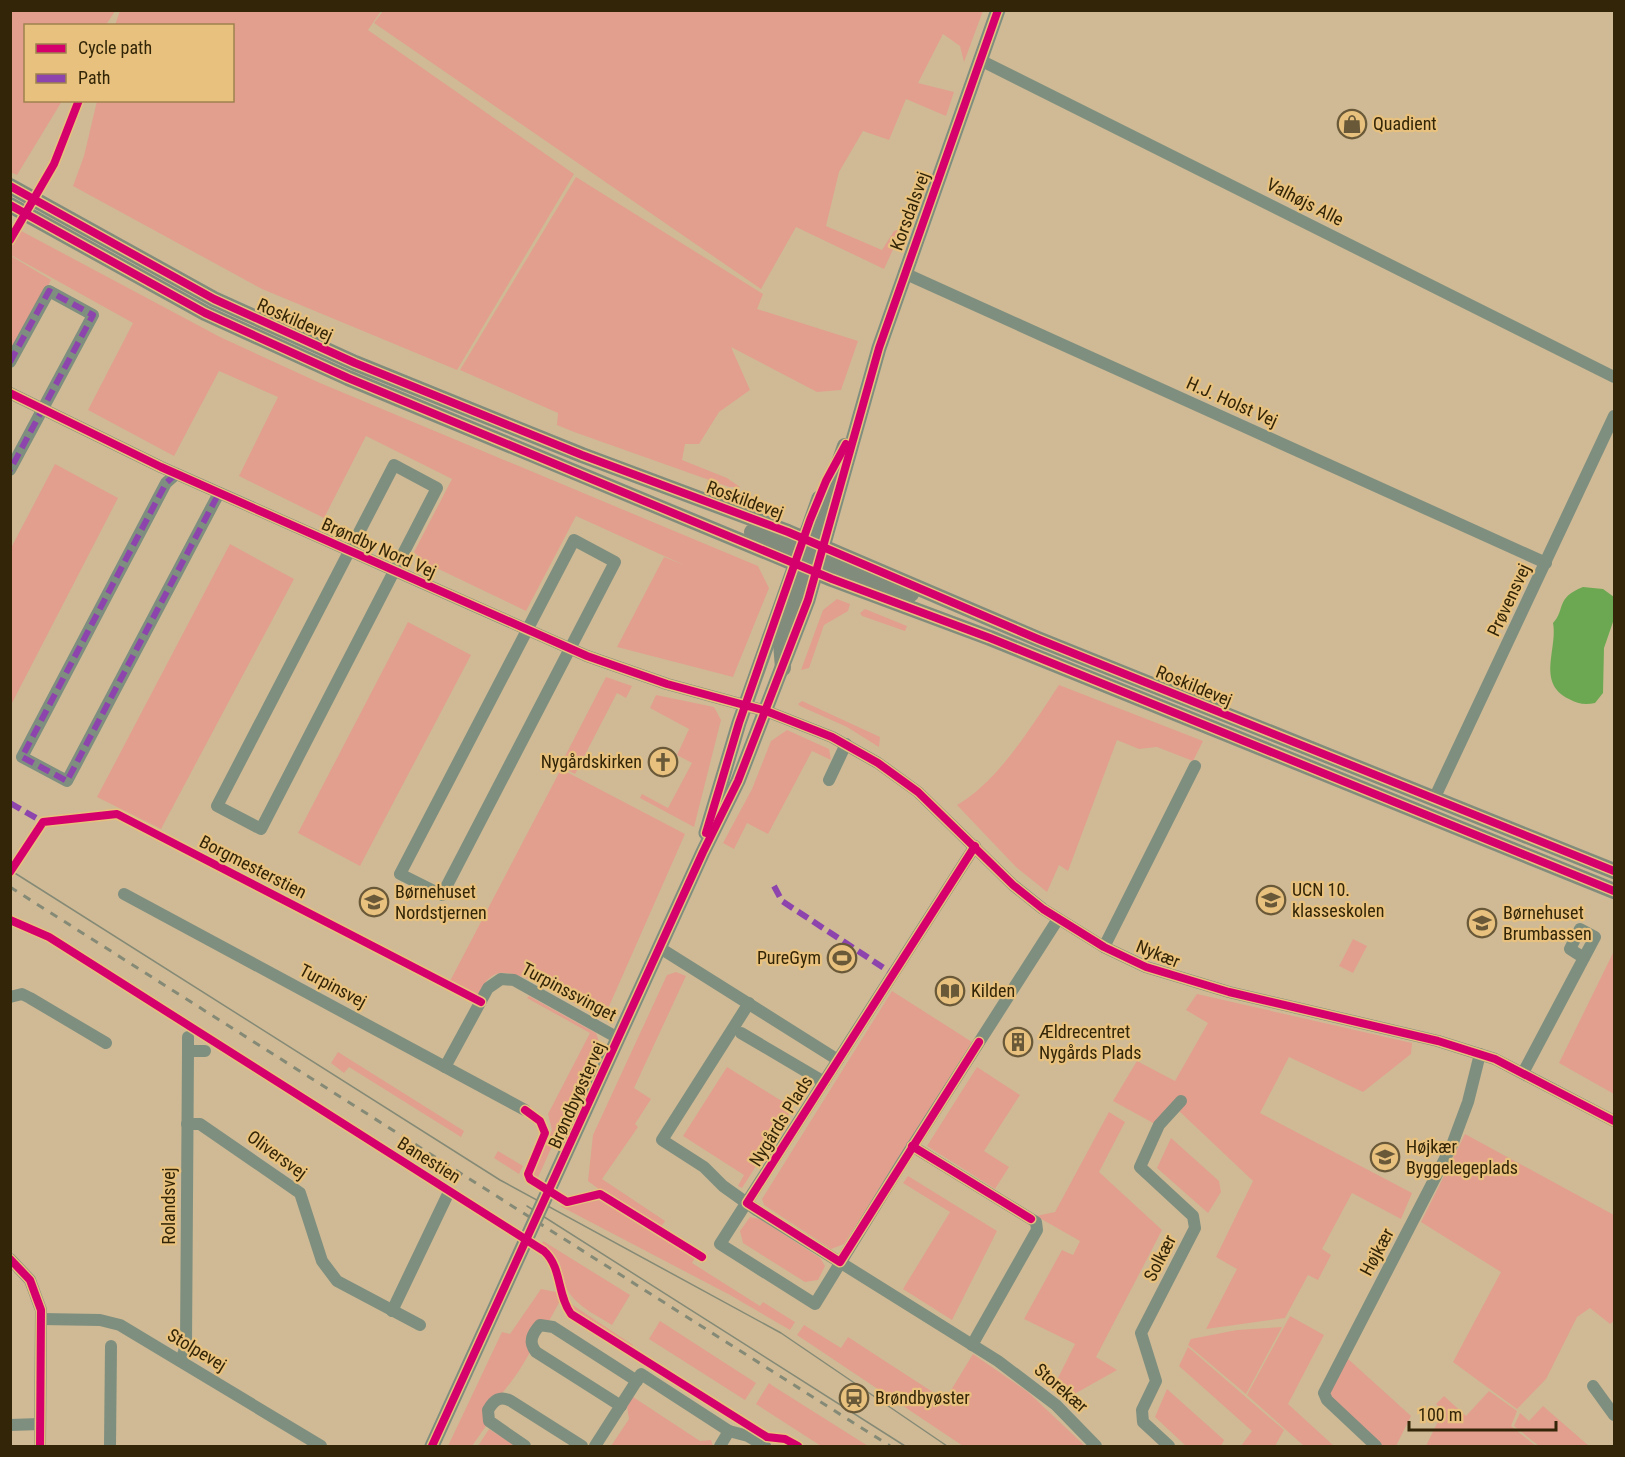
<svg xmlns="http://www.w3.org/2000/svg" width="1625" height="1457" font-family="'Roboto Condensed',sans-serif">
<rect width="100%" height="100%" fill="#cfba95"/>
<g fill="#e29f8e">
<path d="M10,11H115L106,25L26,26V100L62,101L17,175L10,172Z"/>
<path d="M120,11H381L368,30L574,174L457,370L262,289L73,186L84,156L97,101L232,100V26L115,25Z"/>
<path d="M383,11V10L983,11L964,62L960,46L943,34L918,83L954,92L946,116L906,99L889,140L863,131L839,172L826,226L882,250L894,231L903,228L884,269L796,227L761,289L374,23Z"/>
<path d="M576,177L763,294L757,309L858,341L841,390L817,392L731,347L750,390L719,412L699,444H685L682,460L727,478L740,487H729L574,432L557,425L558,413L460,370Z"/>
<path d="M10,225L220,337L320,383L758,566L769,588L733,677L617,647L664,557L684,565L576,516L526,611L426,563L414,552L452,479L366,436L324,518L239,476L278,397L219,371L174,456L88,410L133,323L11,255Z"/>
<path d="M11,256L51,280L11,354Z"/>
<path d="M55,464L118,498L12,703L11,548Z"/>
<path d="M230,544L294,579L161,829L97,797Z"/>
<path d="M837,599L850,604L848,611L824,625L809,668L801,670L823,610Z"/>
<path d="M865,609L907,626L905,631L862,616L860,613Z"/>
<path d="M408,622L471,655L360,866L298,833Z"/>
<path d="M606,677L632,686L626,698L617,693L575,774L560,766Z"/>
<path d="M1059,685L1203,741L1193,761L1157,747L1139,749L1117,740L1068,871L1059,865L1047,892L1016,867L957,805C999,781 1032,725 1059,685Z"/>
<path d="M656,695L714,707L721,720L694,827L640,798L642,794L668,808L692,763L677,755L689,729L650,708Z"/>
<path d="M802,701L880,737L879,747L847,727L800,706L798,704Z"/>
<path d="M787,730L829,749L831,760L812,751L768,834L747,823L734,849L723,843L752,789L771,741Z"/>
<path d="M561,769L685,834L603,1020C581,1008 518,965 496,974C486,978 483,987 478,995L450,981Z"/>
<path d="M1353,939L1367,946L1353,973L1339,966Z"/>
<path d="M1614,951V1094L1559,1063Z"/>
<path d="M676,972L686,976L634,1088L651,1099L635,1124L638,1127L602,1179L665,1221L661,1227L699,1252L692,1263L760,1306L763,1302L795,1322L790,1330L730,1295L560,1206L600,1200L604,1193L588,1181L593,1135L667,975Z"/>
<path d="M892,991L972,1042L844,1244L831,1249L764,1205L762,1199Z"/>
<path d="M1197,994L1412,1043L1411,1054L1363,1092L1289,1057L1260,1113L1412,1193L1401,1219L1352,1193L1322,1249L1331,1255L1318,1280L1308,1275L1285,1318L1206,1329L1237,1269L1216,1257L1253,1181L1179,1111L1155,1124L1113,1101L1137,1061L1175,1081L1208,1023L1186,1010Z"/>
<path d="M529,996L596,1033L599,1042L536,1182L529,1175L552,1130L548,1114L590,1033L527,998Z"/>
<path d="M338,1052L464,1131L461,1137L349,1067L344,1073L331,1063Z"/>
<path d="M727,1067L793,1108L742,1188L738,1186L744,1175L683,1136Z"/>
<path d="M977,1067L1020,1095L984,1151L1009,1167L995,1189L927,1146Z"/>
<path d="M1109,1112L1125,1122L1099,1172L1162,1230L1096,1357L1117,1370L1069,1397L1056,1382L1075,1344L1024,1319L1062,1250L1073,1255L1080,1241L1036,1216L1055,1212Z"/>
<path d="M1465,1134L1614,1215V1321L1610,1324L1590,1308L1577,1317L1546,1379L1517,1409L1453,1362L1501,1272L1421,1222Z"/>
<path d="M1171,1138L1219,1181L1221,1192L1208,1213L1157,1168Z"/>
<path d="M498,1151L523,1166L519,1174L494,1158Z"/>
<path d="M908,1176L997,1231L952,1320L903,1289L950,1212L903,1183Z"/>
<path d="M750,1217L760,1219L820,1258L825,1266L818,1280L805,1282L743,1243L740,1231Z"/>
<path d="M543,1241L630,1295L612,1325C598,1316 580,1308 570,1294C554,1272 573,1268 542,1246Z"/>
<path d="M541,1289L556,1292L560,1301L549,1321L545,1320C530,1357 512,1386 483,1413L486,1426L472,1446H448L502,1332L510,1334Z"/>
<path d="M571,1304L633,1345L630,1349L570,1310L567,1305Z"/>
<path d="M1290,1316L1324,1335L1288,1404L1334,1446H1304L1247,1395Z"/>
<path d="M660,1321L756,1383L745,1400L649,1339Z"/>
<path d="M804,1325L841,1348L848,1337L945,1400L973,1354L1028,1392L1085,1446H963L797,1335Z"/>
<path d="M1282,1327L1246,1394L1188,1345L1191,1339L1237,1330Z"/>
<path d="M1188,1347L1284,1430L1275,1446H1241L1252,1431L1179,1366Z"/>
<path d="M1347,1358L1411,1416L1396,1446H1373L1325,1400Z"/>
<path d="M769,1383L773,1386L868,1446H821L756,1404Z"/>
<path d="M1167,1389L1224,1440L1221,1446H1186L1155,1417Z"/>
<path d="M1489,1391L1517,1411L1511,1426L1536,1446H1426L1443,1411L1436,1404L1444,1396L1466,1416Z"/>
<path d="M633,1397L700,1441L711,1440L713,1446H611L629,1419L627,1406Z"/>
<path d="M1543,1406L1589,1446H1539L1514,1426L1520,1413L1529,1421Z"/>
<path d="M489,1429L516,1446H478Z"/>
</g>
<path fill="#6ca852" d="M1583,587L1603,589L1614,597V619L1604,648L1603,693L1595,703C1585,705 1578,704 1569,699C1536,683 1558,649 1553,623C1566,609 1555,598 1583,587Z"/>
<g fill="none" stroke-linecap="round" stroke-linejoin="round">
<g stroke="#7f8f7f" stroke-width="12">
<path d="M980,60L1614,377"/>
<path d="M904,273L1546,563"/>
<path d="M10,362L49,291L93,315L10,470"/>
<path d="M10,393L161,467L587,656L667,684L766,711L832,737L878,763L918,792L1013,885L1043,909L1104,947L1146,967L1229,992L1438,1041L1495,1059L1614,1121"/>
<path d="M394,465L437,488L261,829L217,806Z"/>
<path d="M176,474L166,483L22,757L67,781L219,493"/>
<path d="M574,540L615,562L442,895L400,874Z"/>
<path d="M829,780L846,744"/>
<path d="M1434,799L1614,416"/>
<path d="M975,846L720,1244L815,1304L903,1161L1058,919"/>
<path d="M124,894L525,1110"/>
<path d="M1104,947L1195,766"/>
<path d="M660,948L838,1060"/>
<path d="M10,997L22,994L30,998L106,1043"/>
<path d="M749,1003L662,1140L704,1167L723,1186L758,1211L998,1361L1056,1405L1096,1446"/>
<path d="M741,1033L824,1082"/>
<path d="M188,1037V1051"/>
<path d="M445,1067L488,988L501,979L514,980L618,1038"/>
<path d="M1524,1071L1595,937L1580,929L1570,949L1584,958"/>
<path d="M187,1124H200L300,1193L322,1261L337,1281L420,1325"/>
<path d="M912,1146L1036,1222L1037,1230L972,1345"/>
<path d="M10,1259L30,1280L41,1310L40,1446"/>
<path d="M392,1311L447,1196"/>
<path d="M42,1319L100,1320L120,1325L321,1446"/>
<path d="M181,1361L186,1345L188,1051H205"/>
<path d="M1593,1386L1614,1415"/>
<path d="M621,1406L536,1352C528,1342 532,1334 540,1325L553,1327L637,1381"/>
<path d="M10,1425L40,1424"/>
<path d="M110,1446L111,1346"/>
<path d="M525,1446L489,1421L488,1410C494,1400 500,1395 511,1401L582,1446"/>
<path d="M595,1446L641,1374L729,1431L748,1436L765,1446"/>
<path d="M720,1446L729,1431"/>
<path d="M1169,1446L1143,1422L1142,1410L1156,1381L1141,1333L1195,1228L1193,1216L1140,1167L1159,1125L1181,1101"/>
<path d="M1376,1446L1327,1400L1324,1393L1452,1145L1468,1102L1480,1054"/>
</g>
<g stroke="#7f8f7f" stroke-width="15">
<path d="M706,833L739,723L819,498"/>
<path d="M432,1446L703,852L738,781L808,600L879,348L998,10"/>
</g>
<g stroke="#828c7c" stroke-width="16">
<path d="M10,186L214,299L355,363L582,455L788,532L1038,639L1614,871"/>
<path d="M10,205L205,313L348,378L832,579L990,638L1614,891"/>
<path d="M752,532L809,553L820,549"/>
<path d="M812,554L815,531L845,446"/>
<path d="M805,561L827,564L911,594"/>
<path d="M783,668L781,643L808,557"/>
</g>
<g stroke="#858a76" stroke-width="1.5">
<path d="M10,870L500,1180L781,1333L947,1446"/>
<path d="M527,1206L905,1446"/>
</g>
<path stroke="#858a76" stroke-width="3" stroke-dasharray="8 8" stroke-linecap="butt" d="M10,887L890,1446"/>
<g stroke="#8e44ad" stroke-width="6" stroke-dasharray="12 6" stroke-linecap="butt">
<path d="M10,362L49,291L93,315L10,470"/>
<path d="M176,474L166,483L22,757L67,781L219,493"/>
<path d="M10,803L43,822"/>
<path d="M774,886L782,901L893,974"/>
</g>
<g stroke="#e7c17d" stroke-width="11">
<g id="cycleway">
<path d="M10,186L214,299L355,363L582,455L788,532L1038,639L1614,871"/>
<path d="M10,205L205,313L348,378L832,579L990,638L1614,891"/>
<path d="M10,240L54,164L79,100"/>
<path d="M10,393L161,467L587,656L667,684L766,711L832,737L878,763L918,792L1013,885L1043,909L1104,947L1146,967L1229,992L1438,1041L1495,1059L1614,1121"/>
<path d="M706,833L739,723L810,520L826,481L846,444"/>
<path d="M975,846L747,1203L840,1262L979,1042"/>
<path d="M10,872L43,822L117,814L481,1002"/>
<path d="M10,920L49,937L544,1251C562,1267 557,1295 571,1314L767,1437L785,1439L798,1446"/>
<path d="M525,1110L540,1121L545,1133L528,1174L530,1179L567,1202L600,1194L702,1257"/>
<path d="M912,1146L1031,1219"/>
<path d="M10,1259L30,1280L41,1310L40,1446"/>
<path d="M432,1446L703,852L738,781L808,600L879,348L998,10"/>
</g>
</g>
<use href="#cycleway" stroke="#d6006c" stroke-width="8"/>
</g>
<defs>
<g id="shop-ring" transform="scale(1.5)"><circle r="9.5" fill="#e7c17d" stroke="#6a5939" stroke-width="1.5"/><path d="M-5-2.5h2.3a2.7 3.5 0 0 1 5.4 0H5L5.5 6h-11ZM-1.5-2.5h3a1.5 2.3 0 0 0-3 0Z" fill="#6a5939"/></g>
<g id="church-ring" transform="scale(1.5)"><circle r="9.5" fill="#e7c17d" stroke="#6a5939" stroke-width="1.5"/><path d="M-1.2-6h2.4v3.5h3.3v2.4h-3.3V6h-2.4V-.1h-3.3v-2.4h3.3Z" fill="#6a5939"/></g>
<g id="school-ring" transform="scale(1.5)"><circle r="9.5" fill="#e7c17d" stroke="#6a5939" stroke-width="1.5"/><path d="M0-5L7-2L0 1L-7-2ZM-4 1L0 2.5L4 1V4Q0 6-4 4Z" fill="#6a5939"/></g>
<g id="stadium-ring" transform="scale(1.5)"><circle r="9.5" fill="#e7c17d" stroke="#6a5939" stroke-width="1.5"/><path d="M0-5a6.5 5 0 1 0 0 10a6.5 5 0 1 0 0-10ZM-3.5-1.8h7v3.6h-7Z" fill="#6a5939"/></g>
<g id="library-ring" transform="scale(1.5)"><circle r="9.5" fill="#e7c17d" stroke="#6a5939" stroke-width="1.5"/><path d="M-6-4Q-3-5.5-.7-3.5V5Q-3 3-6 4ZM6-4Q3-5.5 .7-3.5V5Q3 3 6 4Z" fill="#6a5939"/></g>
<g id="building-ring" transform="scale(1.5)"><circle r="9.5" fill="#e7c17d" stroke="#6a5939" stroke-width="1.5"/><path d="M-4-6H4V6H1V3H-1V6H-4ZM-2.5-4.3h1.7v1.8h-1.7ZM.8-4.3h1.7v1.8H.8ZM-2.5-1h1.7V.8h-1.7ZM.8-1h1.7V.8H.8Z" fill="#6a5939"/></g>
<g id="station-ring" transform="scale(1.5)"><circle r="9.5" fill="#e7c17d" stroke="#6a5939" stroke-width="1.5"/><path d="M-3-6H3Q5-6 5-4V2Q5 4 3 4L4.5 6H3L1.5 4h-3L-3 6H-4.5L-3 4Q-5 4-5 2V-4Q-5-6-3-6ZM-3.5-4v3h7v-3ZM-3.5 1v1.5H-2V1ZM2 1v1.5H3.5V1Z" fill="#6a5939"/></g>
</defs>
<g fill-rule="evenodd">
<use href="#shop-ring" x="1352" y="124"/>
<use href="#church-ring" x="663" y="762"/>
<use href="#school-ring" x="1271" y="900"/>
<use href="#school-ring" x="374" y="902"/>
<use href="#school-ring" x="1482" y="923"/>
<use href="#stadium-ring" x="842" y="958"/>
<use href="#library-ring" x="950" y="991"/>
<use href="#building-ring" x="1018" y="1042"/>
<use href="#school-ring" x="1385" y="1157"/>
<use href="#station-ring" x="854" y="1398"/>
</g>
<g text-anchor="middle" stroke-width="4.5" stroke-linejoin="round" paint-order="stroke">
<g font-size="18" fill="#332507" stroke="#e7c17d" text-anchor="start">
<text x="1373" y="130">Quadient</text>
<text x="642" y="768" text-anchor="end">Nygårdskirken</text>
<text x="1292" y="896">UCN 10.<tspan x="1292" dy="21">klasseskolen</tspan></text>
<text x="395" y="898">Børnehuset<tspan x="395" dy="21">Nordstjernen</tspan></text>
<text x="1503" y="919">Børnehuset<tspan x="1503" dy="21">Brumbassen</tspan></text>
<text x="821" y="964" text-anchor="end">PureGym</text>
<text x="971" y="997">Kilden</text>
<text x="1039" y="1038">Ældrecentret<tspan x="1039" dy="21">Nygårds Plads</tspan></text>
<text x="1406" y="1153">Højkær<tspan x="1406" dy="21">Byggelegeplads</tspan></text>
<text x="875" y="1404">Brøndbyøster</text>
</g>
<g font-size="18" fill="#332507" stroke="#e7c17d">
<text transform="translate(1305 202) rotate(27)" y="6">Valhøjs Alle</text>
<text transform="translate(910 211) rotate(-70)" y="6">Korsdalsvej</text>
<text transform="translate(295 320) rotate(24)" y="6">Roskildevej</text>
<text transform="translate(1232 402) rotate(24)" y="6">H.J. Holst Vej</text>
<text transform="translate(745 500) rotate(20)" y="6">Roskildevej</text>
<text transform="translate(379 548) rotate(24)" y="6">Brøndby Nord Vej</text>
<text transform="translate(1509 600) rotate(-65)" y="6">Prøvensvej</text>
<text transform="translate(1194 686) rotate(22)" y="6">Roskildevej</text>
<text transform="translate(253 867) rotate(27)" y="6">Borgmesterstien</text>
<text transform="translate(1158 954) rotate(22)" y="6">Nykær</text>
<text transform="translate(333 986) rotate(28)" y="6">Turpinsvej</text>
<text transform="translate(569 992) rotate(28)" y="6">Turpinssvinget</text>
<text transform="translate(577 1095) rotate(-66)" y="6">Brøndbyøstervej</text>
<text transform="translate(781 1121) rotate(-58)" y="6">Nygårds Plads</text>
<text transform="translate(277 1155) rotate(36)" y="6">Oliversvej</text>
<text transform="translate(429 1160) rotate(32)" y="6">Banestien</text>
<text transform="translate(169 1206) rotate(-90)" y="6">Rolandsvej</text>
<text transform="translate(1377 1252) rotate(-62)" y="6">Højkær</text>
<text transform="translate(1160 1258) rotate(-63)" y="6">Solkær</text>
<text transform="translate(197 1350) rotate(31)" y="6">Stolpevej</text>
<text transform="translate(1061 1388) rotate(41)" y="6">Storekær</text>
</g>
</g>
<rect width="1625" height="1457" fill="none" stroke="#332507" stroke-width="24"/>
<rect x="24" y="24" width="210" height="78" fill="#e7c17d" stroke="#9f834e" stroke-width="1.5"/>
<rect x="36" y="44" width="30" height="9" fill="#d6006c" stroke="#9f834e" stroke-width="1.5"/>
<text x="78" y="54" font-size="18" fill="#332507">Cycle path</text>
<rect x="36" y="74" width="30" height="9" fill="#8e44ad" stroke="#9f834e" stroke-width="1.5"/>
<text x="78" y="84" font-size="18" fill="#332507">Path</text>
<path d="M1409 1421v9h147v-9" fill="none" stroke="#332507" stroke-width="3"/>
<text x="1418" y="1421" font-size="18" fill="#332507" stroke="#e7c17d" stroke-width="4.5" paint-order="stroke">100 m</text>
</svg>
